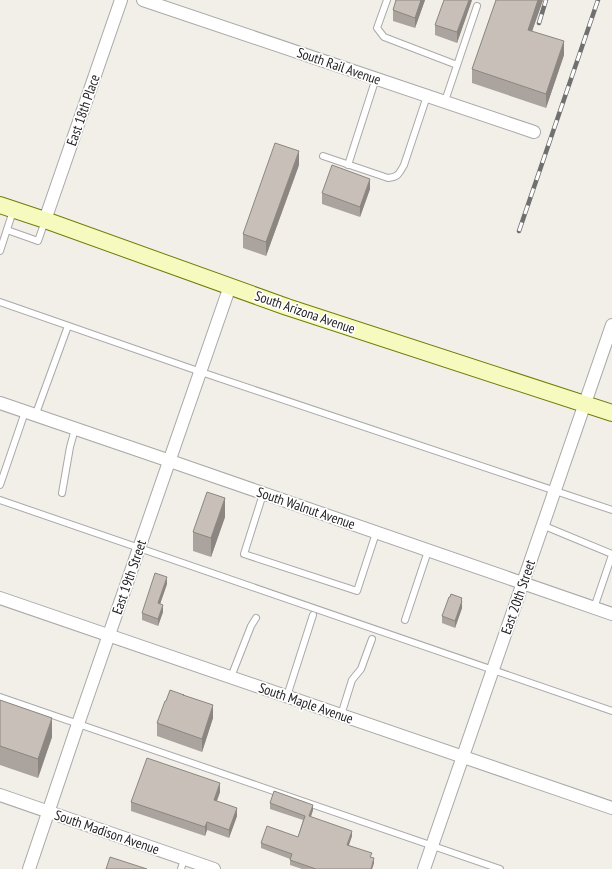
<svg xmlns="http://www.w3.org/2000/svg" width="612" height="869" font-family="'PT Sans Narrow',sans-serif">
<rect width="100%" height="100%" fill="#f2efe9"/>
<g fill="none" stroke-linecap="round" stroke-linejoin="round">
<g stroke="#a9a9a9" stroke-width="8">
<g id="lane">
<path d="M387,0L377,28L384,37L457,65"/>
<path d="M445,101L477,6"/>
<path d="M323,156L388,178C398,177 399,174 404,165L427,96"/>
<path d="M348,165L376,78"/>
<path d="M7,230L38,241L45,221"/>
<path d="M0,251L13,211"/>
<path d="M0,302L201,372L612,510"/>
<path d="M35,416L68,326"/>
<path d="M0,485L25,412"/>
<path d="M62,493L70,447L75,429"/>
<path d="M263,494L244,554L357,591L376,533"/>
<path d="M0,500L612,711"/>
<path d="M542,525L612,554"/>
<path d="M594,608L612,555"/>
<path d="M405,620L428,551"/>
<path d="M231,677L251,626L256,618"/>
<path d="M287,696L313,615"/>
<path d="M0,697L500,869"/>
<path d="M341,715L352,680L361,669L372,639"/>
<path d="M181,869L184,859"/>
</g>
</g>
<g stroke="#a9a9a9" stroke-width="14">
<g id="street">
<path d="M143,0L534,132"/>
<path d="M45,220L121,0"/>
<path d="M0,403L170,461L612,614"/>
<path d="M0,598L612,808"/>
<path d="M0,795L214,869"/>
<path d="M29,869L78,724L230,286"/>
<path d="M424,869L612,325"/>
</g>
</g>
<g stroke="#707d05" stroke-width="18">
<path id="secondary" d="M0,205L45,220L287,307L612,413"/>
</g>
<use href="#lane" stroke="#fff" stroke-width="6"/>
<use href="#street" stroke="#fff" stroke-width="12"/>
<use href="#secondary" stroke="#f7fabf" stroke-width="16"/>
<g stroke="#707070" stroke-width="4.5">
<g id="rail">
<path d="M539,23L546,0"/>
<path d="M519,231L598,0"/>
</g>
</g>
<use href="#rail" stroke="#fff" stroke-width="3" stroke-dasharray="9" stroke-linecap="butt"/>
</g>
<g fill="#aba49e">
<path d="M396,0H425L415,28L393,21V10Z"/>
<path d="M472,0L457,43L435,35V25Z"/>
<path d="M496,0H543L532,31L564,55L546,108L472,83V69Z"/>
<path d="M299,165L266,256L243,248V234Z"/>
<path d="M370,189L360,217L322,204V193Z"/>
<path d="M225,517L211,557L193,551V532Z"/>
<path d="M167,584L160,604L163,612L158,626L142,620V613Z"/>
<path d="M462,601V608L455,628L442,623V616Z"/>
<path d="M184,696L213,718L202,752L157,736V723L166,701Z"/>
<path d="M0,700L52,737L38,778L0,765Z"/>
<path d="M220,792L217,801L237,816L229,838L207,830L205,836L131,811V802Z"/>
<path d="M270,803L313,810L311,817L352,836L349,845L372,858L374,863L372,869H302L290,865V859L261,848V843L298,837L303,820L270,809Z"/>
</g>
<g fill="#8b8681">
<path d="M421,0H425L415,28V18Z"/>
<path d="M469,0H472L457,43V32Z"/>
<path d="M538,0H543L528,43V30Z"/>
<path d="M564,41V55L546,108V94Z"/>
<path d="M299,151V165L266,256V242Z"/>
<path d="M370,179V189L360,217V207Z"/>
<path d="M225,498V517L211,557V538Z"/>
<path d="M167,577V584L158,610V603Z"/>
<path d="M462,598V608L455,628V621Z"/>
<path d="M163,605V612L158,626V619Z"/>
<path d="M213,705V718L202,752V739Z"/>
<path d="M52,718V737L38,778V759Z"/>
<path d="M220,783V792L214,808V800Z"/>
<path d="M313,805V810L309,821V816Z"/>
<path d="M237,808V816L229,838V830Z"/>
<path d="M207,822V830L205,836V827Z"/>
<path d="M352,831V836L347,850V845Z"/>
<path d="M374,858V863L372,869H371Z"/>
</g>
<g fill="#c7bfb8" stroke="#8b8681">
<path d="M396,0H421L415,18L393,10Z"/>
<path d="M444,0H469L457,32L435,25Z"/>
<path d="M496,0H538L528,30L564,41L546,94L472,69Z"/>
<path d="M275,143L299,151L266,242L243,234Z"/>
<path d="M332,165L370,179L360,207L322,193Z"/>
<path d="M207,492L225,498L211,538L193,532Z"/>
<path d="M155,573L167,577L158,603L163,605L158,619L142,613Z"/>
<path d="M451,594L462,598L461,600L462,601L455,621L442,616L449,597H450Z"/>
<path d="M170,690L184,695H183L213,705L202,739L157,723L165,701H166Z"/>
<path d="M0,700L52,718L38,759L0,746Z"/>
<path d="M147,758L220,783L214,800L237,808L229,830L207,822L205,827L131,802Z"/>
<path d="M274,791L313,805L309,816L352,831L347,845L372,853L370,857L374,858L371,869H316L290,860L292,854L261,843L267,826L298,837L305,816L270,803Z"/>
<path d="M110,857L147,869H106Z"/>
</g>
<g text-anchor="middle" stroke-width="3.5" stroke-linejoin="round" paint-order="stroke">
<g font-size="14" fill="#222" stroke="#fff">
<text transform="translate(339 66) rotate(19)" y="5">South Rail Avenue</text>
<text transform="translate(83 110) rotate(-71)" y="5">East 18th Place</text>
<text transform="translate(305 312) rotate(19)" y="5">South Arizona Avenue</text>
<text transform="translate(306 508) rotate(19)" y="5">South Walnut Avenue</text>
<text transform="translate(129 577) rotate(-71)" y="5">East 19th Street</text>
<text transform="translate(518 597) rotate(-71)" y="5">East 20th Street</text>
<text transform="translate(306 703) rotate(19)" y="5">South Maple Avenue</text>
<text transform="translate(107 832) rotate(19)" y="5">South Madison Avenue</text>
</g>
</g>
</svg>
